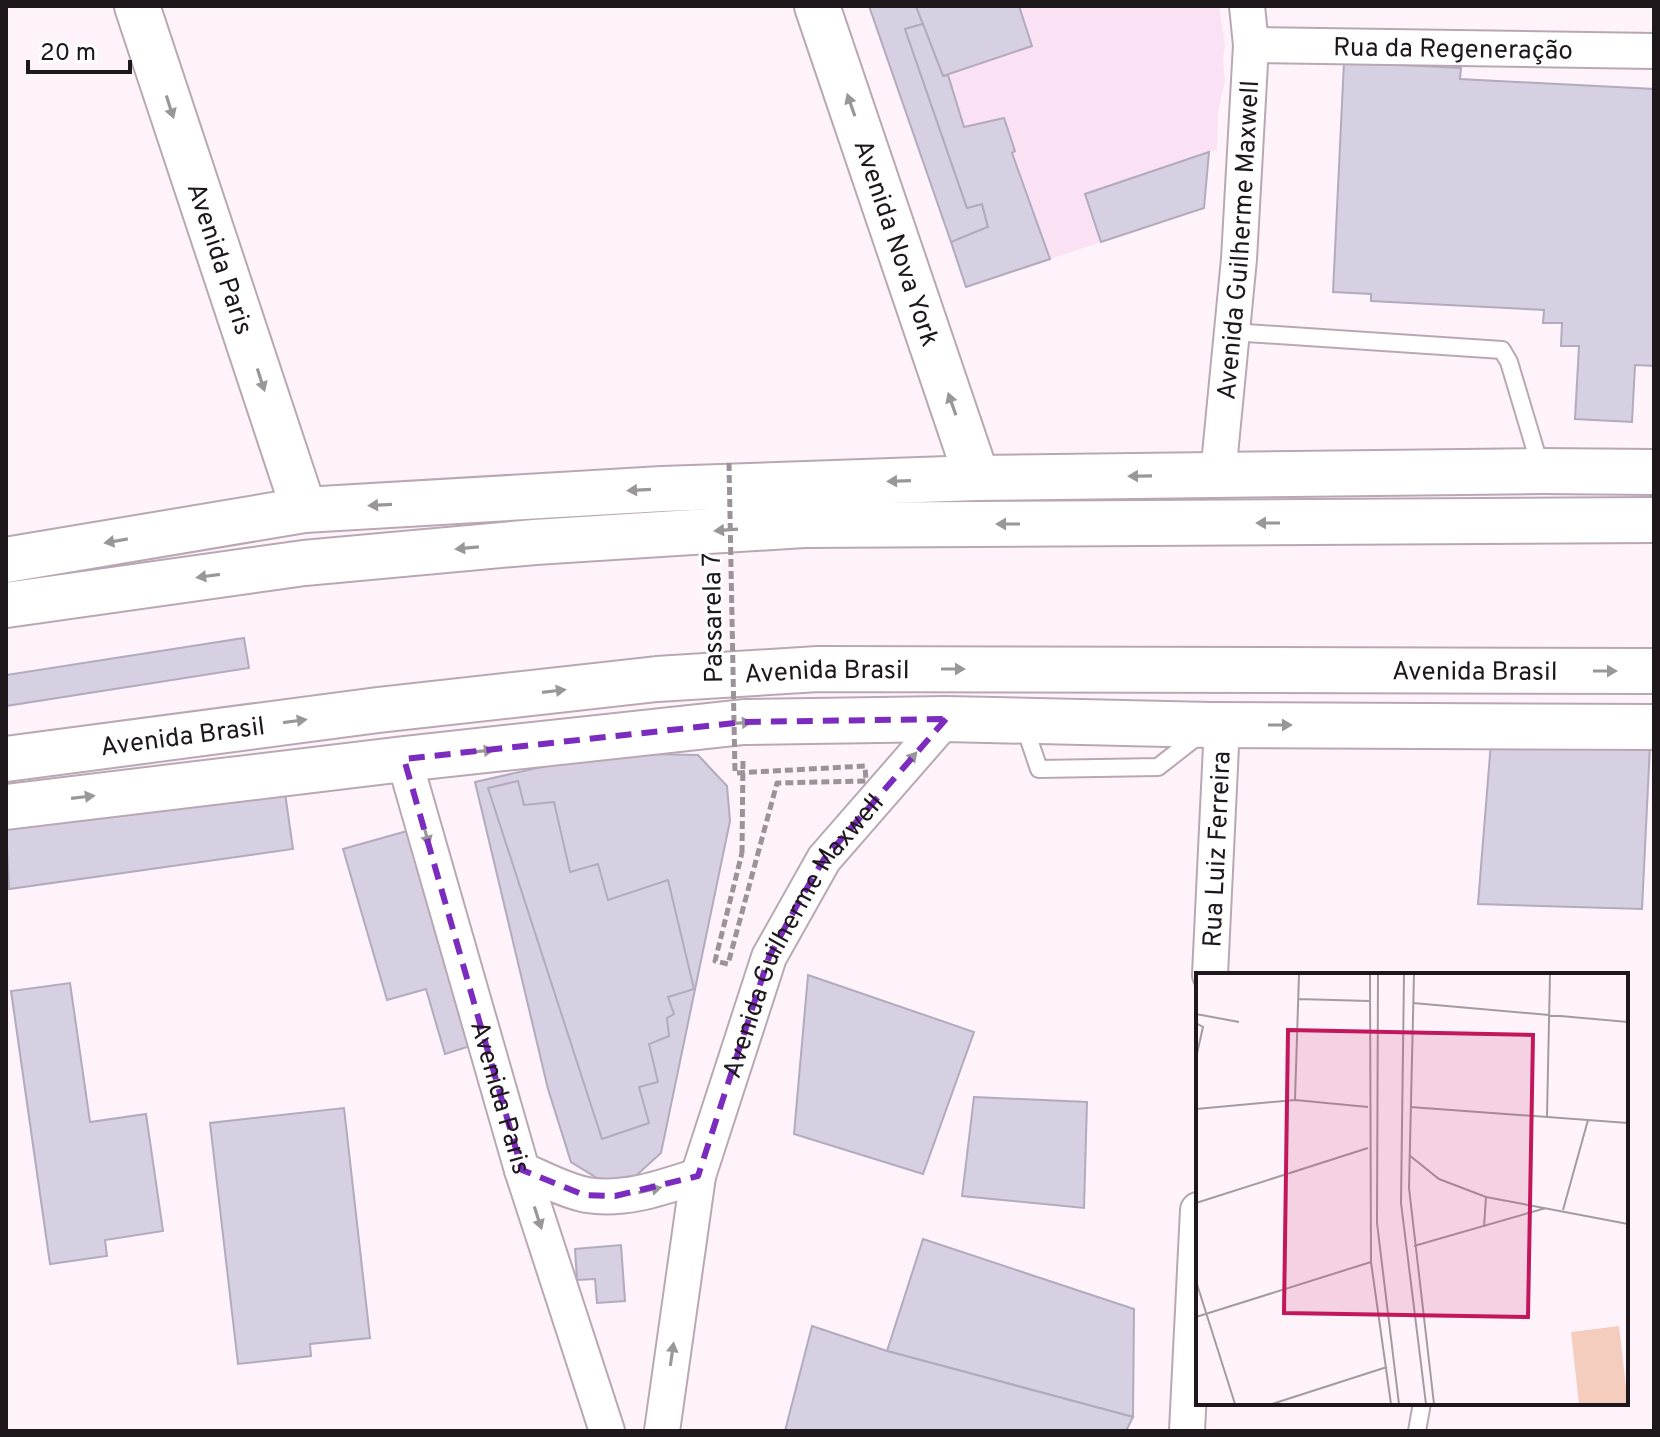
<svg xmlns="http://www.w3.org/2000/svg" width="1660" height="1437" font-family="Overpass,sans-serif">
<rect width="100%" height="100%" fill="#fef3fb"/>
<path fill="#fae1f3" d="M869,6H1219L1225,46L1223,59L1225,81L1218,112L1217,150L1209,152L1204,208L966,287Z"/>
<g fill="#d6d0e2" stroke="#b1abbd" stroke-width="2">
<path d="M869,6H916L923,24L905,29L967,208L982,204L988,227L951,242Z"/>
<path d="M916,6H1019L1032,46L943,76Z"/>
<path d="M923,24L943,76L948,75L964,127L1004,118L1015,151L1012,153L1050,259L966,287L951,242L988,227L982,204L967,208L905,29Z"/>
<path d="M1344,62L1461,68L1460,79L1654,89V366L1635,365L1632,422L1575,419L1579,346H1561L1562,323H1543L1544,310L1371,301V294L1333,292Z"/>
<path d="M1209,152L1204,208L1101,242L1085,194Z"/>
<path d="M244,638L249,668L6,706V675Z"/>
<path d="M1491,742L1650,745L1642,909L1478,904Z"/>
<path d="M648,754L698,755L727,786L730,821L661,1153L629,1182L597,1178L571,1162L548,1089L475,782L546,766Z"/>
<path d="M518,781L524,805L554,802L570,872L598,864L608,900L668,880L694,989L668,997L674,1014L667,1018L669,1036L649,1044L658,1082L639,1087L649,1123L602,1139L488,788Z"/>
<path d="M284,786L293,849L9,889L6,826Z"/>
<path d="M407,831L470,1046L445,1054L426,989L387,1000L343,849Z"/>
<path d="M808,975L974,1032L923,1174L794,1134Z"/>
<path d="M70,983L90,1122L146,1114L163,1231L105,1240L107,1256L50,1264L11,991Z"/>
<path d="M974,1097L1087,1102L1084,1208L962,1196Z"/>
<path d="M344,1108L370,1338L310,1344L311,1356L238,1364L210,1123Z"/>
<path d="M923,1239L1134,1309L1133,1417L887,1351Z"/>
<path d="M621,1245L625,1301L597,1303L595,1279L577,1280L575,1249Z"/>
<path d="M812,1326L887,1351L1133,1417L1126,1431H785Z"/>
</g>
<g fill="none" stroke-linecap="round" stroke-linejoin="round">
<g stroke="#b9a8b4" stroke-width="20">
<g id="lane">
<path d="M1232,332L1502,350L1509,362L1541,469"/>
<path d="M1023,722L1039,769L1158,767L1199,735"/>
<path d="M1417,1431L1422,1403"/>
</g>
</g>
<g stroke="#b9a8b4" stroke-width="38">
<g id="street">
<path id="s1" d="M1251,45L1654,51"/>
<path id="s2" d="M1218,475L1239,259L1251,45L1247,6"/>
<path id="s3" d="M404,759L522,1170L607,1431"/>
<path id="s4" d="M1210,975L1222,725"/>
<path d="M522,1170C542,1178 565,1191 587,1195C625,1201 661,1188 698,1176"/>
<path id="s5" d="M662,1431L698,1176L769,957L824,859L946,719"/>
<path d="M1187,1431L1198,1210"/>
</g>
</g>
<g stroke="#b9a8b4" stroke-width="48">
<g id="secondary">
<path id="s6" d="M137,6L304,510"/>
<path id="s7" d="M817,6L977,478"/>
</g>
</g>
<g stroke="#b9a8b4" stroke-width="48">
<g id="highway">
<path d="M6,560L304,510L662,489L977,478L1542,471L1654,472"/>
<path d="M6,605L304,563L535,542L804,525L1654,520"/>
<path id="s8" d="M6,759L378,710L657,679L818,669L1654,671"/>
<path d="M6,807L404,759L744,722L946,719L1211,725L1654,727"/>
</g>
</g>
<path stroke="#9c939a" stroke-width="5" stroke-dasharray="8 4" stroke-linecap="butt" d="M742,853L743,758"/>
<use href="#lane" stroke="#fff" stroke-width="16"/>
<use href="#street" stroke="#fff" stroke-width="34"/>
<use href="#secondary" stroke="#fff" stroke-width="44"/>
<use href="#highway" stroke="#fff" stroke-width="44"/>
<path stroke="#9c939a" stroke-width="5" stroke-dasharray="8 4" stroke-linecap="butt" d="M729,463L735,773L865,766L866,781L777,783L728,964L715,961L742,853"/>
</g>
<defs><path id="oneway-solid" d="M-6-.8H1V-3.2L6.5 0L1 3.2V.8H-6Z" transform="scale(2)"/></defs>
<g fill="#9a9799">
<use href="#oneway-solid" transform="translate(851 105) rotate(-109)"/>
<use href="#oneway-solid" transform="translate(170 107) rotate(72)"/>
<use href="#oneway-solid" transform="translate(261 380) rotate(72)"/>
<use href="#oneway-solid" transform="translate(952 404) rotate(-109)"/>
<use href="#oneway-solid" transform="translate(1140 476) rotate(179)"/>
<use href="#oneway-solid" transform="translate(899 481) rotate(178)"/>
<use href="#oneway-solid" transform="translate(639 490) rotate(177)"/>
<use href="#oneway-solid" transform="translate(380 505) rotate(177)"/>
<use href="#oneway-solid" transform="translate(1268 523) rotate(180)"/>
<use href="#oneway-solid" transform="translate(1008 524) rotate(180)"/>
<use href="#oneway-solid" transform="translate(726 530) rotate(176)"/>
<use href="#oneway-solid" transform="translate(116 541) rotate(170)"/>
<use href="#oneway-solid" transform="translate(467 548) rotate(175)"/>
<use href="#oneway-solid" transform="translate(208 576) rotate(172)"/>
<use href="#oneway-solid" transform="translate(953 669)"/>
<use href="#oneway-solid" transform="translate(1605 671)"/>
<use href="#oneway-solid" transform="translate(554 691) rotate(-7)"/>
<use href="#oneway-solid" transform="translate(295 721) rotate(-8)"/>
<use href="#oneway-solid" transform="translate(740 723) rotate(-4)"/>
<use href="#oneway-solid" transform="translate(1280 725)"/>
<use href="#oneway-solid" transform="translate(482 751) rotate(-6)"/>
<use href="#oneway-solid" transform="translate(909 761) rotate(-49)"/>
<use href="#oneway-solid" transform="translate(83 797) rotate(-7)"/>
<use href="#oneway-solid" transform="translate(426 834) rotate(74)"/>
<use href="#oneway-solid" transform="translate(650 1190) rotate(-13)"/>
<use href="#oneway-solid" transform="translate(538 1218) rotate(72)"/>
<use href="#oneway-solid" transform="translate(672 1354) rotate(-82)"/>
</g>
<path fill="none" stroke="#7b2cbf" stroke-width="6" stroke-dasharray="16 10" stroke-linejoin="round" d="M946,719L824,859L801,898L769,957L698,1176L615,1196L584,1195L522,1170L404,759L744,722Z"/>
<g text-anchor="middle" stroke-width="6" stroke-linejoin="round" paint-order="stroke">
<g font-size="26" fill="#1e181d" stroke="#fff">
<text dy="9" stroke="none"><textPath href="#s1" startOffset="202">Rua da Regeneração</textPath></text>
<text dy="9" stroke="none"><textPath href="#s2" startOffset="236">Avenida Guilherme Maxwell</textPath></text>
<text dy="9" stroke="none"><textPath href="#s7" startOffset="250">Avenida Nova York</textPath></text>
<text dy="9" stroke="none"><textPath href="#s6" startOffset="266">Avenida Paris</textPath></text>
<text transform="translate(712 618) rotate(-91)" y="9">Passarela 7</text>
<text dy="9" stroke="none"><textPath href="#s8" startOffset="1474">Avenida Brasil</textPath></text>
<text dy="9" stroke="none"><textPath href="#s8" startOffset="826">Avenida Brasil</textPath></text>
<text dy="9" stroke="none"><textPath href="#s8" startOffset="178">Avenida Brasil</textPath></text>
<text dy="9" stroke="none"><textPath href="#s4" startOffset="126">Rua Luiz Ferreira</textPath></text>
<text dy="9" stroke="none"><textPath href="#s5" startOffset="522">Avenida Guilherme Maxwell</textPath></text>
<text dy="9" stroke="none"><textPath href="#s3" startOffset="352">Avenida Paris</textPath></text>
</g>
</g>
<g transform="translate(1196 973)">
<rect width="432" height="432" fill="#fef3fb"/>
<path d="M423,353L432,431H383L375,359Z" fill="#f5cdbe"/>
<path fill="none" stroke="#a49ba2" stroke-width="2" d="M174,1L175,289L195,431M182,1L181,250L203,431M208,1L205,230L230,431M218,1L213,215L238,431M102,26L173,28M217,30L432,49M0,41L43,49M0,50L7,54L0,85M99,127L103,1M214,134L432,150M0,136L99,127L172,134M351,143L354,1M213,182L243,206L290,224L432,251M0,230L172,175M367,237L392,147M288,254L290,224M218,273L350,235M0,308L39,431M0,344L175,289M76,431L191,394"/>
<path fill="#c2185b" fill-opacity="0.15" stroke="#c2185b" stroke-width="4" d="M92,57L337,62L332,344L88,340Z"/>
<rect width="432" height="432" fill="none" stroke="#1e181d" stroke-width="4"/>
</g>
<rect width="1660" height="1437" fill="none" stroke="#1e181d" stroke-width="16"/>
<path d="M28 60v12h102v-12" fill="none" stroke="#1e181d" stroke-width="4"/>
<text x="40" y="60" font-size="24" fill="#1e181d" stroke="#ffffff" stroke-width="6" paint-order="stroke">20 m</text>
</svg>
